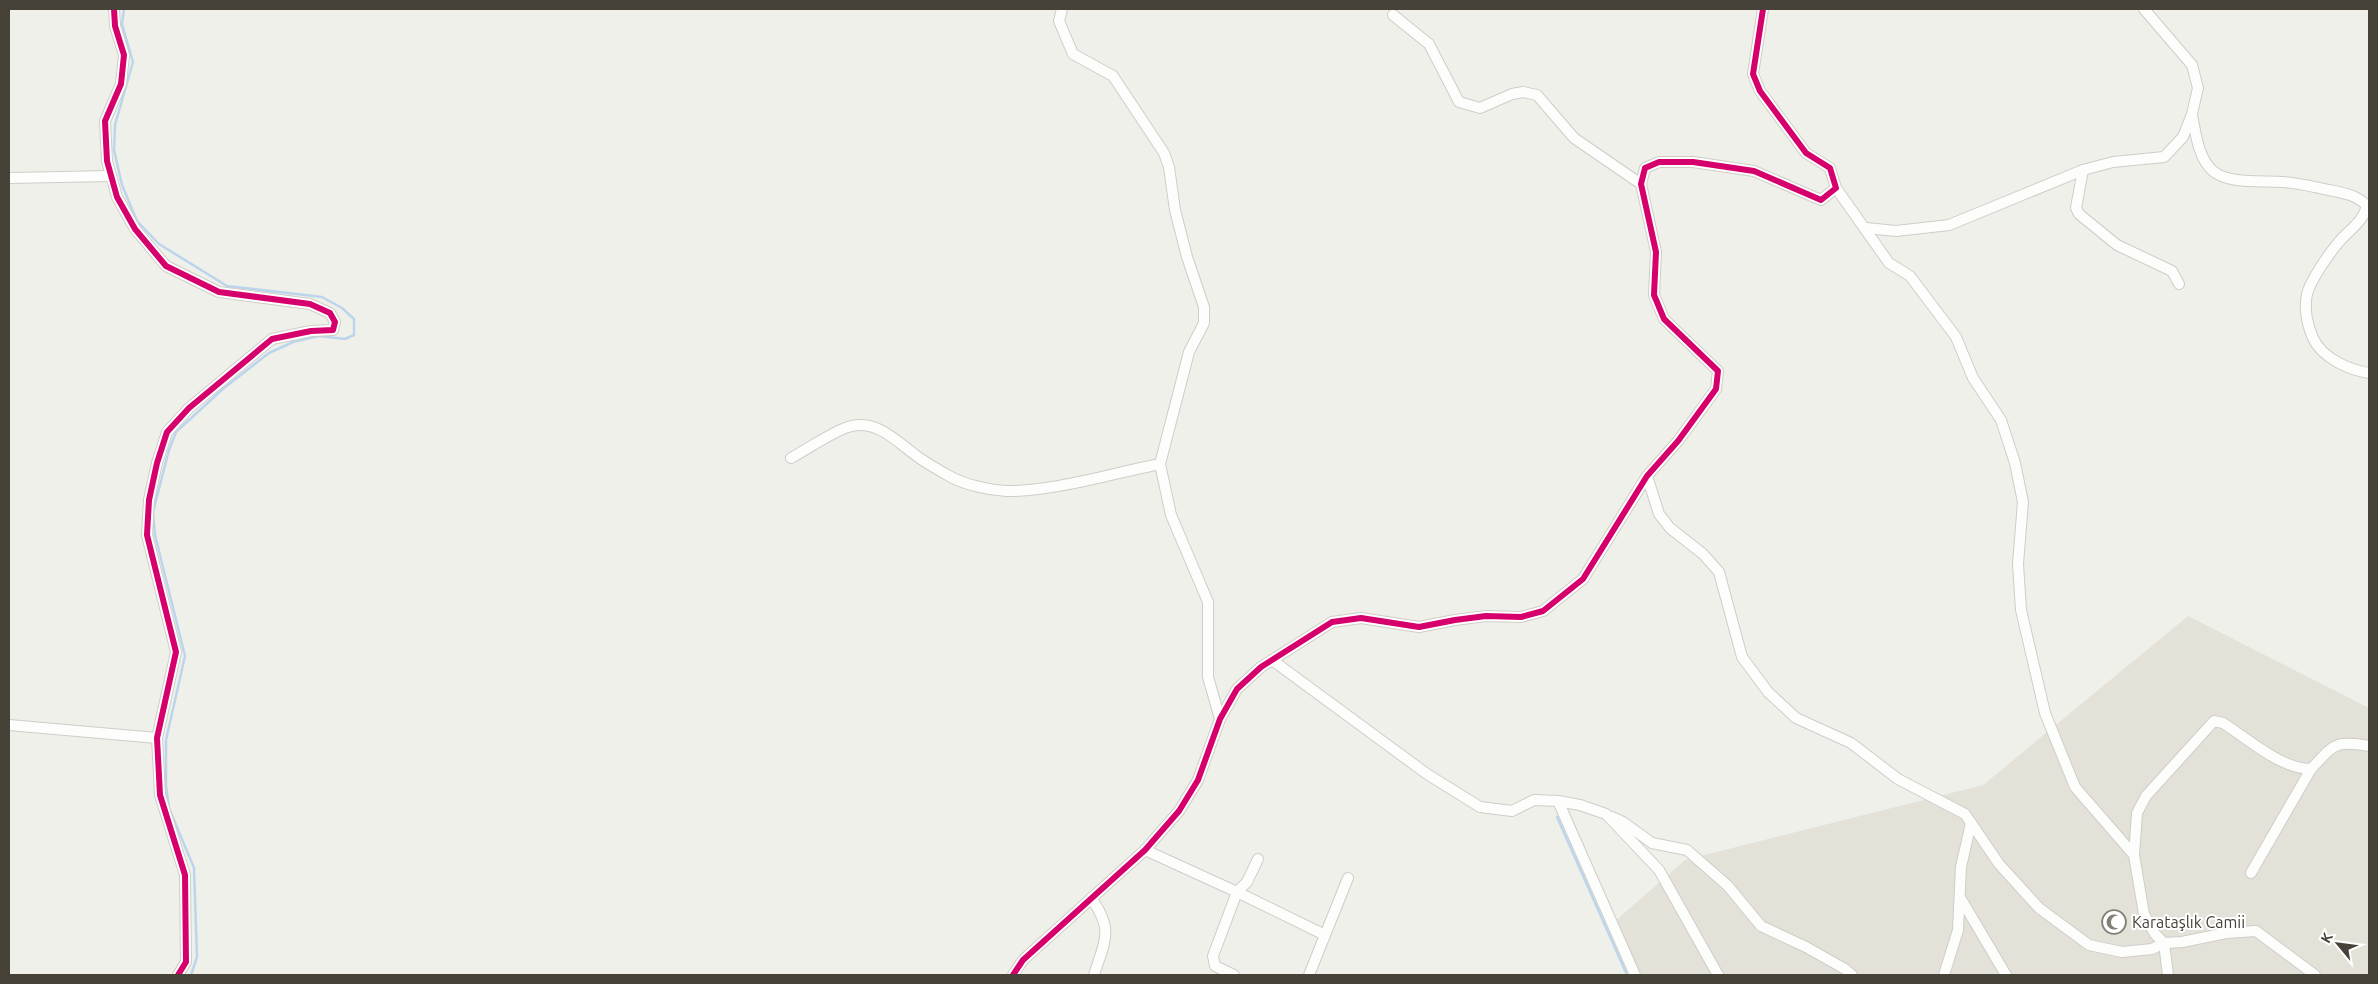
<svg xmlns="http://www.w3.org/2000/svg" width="2378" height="984" font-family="Ubuntu,sans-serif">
<rect width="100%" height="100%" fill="#f0f0eb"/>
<path fill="#e4e2d8" d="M2188,616L2369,708V975H1634L1615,921L1685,860L1983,785Z"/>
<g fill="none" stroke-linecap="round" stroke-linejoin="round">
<g stroke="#bcd5ed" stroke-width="2.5">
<path d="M124,9L122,24L133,62L115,125L114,150L122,185L137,221L159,244L227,286L322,297L342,308L354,319V335L345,339L319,336L293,342L269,353L224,388L176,432L169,450L153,512L155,535L185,656L166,740V786L169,808L194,868L197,957L191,975"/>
<path d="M1557,817L1627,975"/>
</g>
<g stroke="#cecdc8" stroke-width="12">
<g id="minor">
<path d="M114,9L115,26L124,55L121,84L105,121L107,161L117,197L135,229L166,266L219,292L310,304L330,313L335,322L333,330L311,331L272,339L189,408L167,432L157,463L149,500L147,535L176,652L157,738L160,795L185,875L186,962L178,975"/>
<path d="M1062,9L1059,21L1073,54L1113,76L1164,153L1169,167L1175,210L1187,257L1204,307V323L1189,352L1160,464L1171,515L1208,602V677L1220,719"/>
<path d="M1393,15L1429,44L1459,102L1480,108L1512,94L1523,92L1537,95L1574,138L1641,184"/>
<path d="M2192,115C2196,134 2198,158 2213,171C2229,185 2265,180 2284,182C2299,183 2314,187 2329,190C2344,193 2357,195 2367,206C2363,222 2349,230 2339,242C2330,252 2310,281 2307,294C2304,308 2307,325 2313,338C2322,358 2349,370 2369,373"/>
<path d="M2083,170L2076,208L2079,214L2117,245L2172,271L2179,284"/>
<path d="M9,178L111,176"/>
<path d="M1836,188L1889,263L1910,276L1956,337L1973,378L2001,420L2015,463L2023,502L2018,564L2021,610L2045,713L2075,787L2134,855L2144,914L2155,934L2164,943L2168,975"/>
<path d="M1866,228L1896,231L1949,225L2083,170L2113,162L2164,157L2183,137L2192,114L2198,88L2192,65L2144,9"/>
<path d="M791,458C806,450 834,431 848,427C877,418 897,442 918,457C928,464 940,471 951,477C966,485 989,490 1006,491C1051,492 1114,473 1160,464"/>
<path d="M1647,476L1659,514L1670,528L1703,554L1719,572L1742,657L1768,692L1796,718L1851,743L1898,779L1965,814L1999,864L2039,908L2089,945L2122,952L2152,949L2164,943L2182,942L2226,933L2256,931L2315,975"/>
<path d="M1272,660L1427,774L1480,807L1512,811L1534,800L1558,801L1580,805L1606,814L1659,870L1718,975"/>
<path d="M9,725L157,738"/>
<path d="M1558,801L1635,975"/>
<path d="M1612,817L1623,822L1652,843L1687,850L1728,886L1761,926L1806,947L1845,969L1852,975"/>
<path d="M1145,850L1237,892L1325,935"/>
<path d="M2134,855L2137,813L2146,796L2214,721L2223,723C2248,739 2281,769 2311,769C2335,744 2334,740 2369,746"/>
<path d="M2251,873L2311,769"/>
<path d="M1091,898C1114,930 1105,940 1094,975"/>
<path d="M1961,899L2006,975"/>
<path d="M1013,975L1023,960L1145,850L1179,811L1198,780L1220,719L1237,689L1261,667L1332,622L1361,618L1419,627L1455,620L1486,616L1521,617L1543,611L1583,579L1647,476L1678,441L1716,389L1718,371L1664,319L1654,295L1656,252L1641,184L1645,168L1659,162H1693L1754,171L1821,200L1836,188L1830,168L1806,153L1760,91L1753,74L1763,9"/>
<path d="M1234,975L1215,966L1213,956L1237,892L1247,882L1258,859"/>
<path d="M1309,975L1348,878"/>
<path d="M1944,975L1958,930L1961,867L1971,823"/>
</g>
</g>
<use href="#minor" stroke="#fdfdfc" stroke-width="10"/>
<g stroke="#fff" stroke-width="9">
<g id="cycleway">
<path d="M114,9L115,26L124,55L121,84L105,121L107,161L117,197L135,229L166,266L219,292L310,304L330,313L335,322L333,330L311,331L272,339L189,408L167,432L157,463L149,500L147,535L176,652L157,738L160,795L185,875L186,962L178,975"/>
<path d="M1013,975L1023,960L1145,850L1179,811L1198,780L1220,719L1237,689L1261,667L1332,622L1361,618L1419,627L1455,620L1486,616L1521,617L1543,611L1583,579L1647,476L1678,441L1716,389L1718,371L1664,319L1654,295L1656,252L1641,184L1645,168L1659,162H1693L1754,171L1821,200L1836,188L1830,168L1806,153L1760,91L1753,74L1763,9"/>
</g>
</g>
<use href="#cycleway" stroke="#d6006c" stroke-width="6"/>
</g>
<defs>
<g id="mosque-ring" transform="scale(1.25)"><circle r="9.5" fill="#fff" stroke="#827f76" stroke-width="1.5"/><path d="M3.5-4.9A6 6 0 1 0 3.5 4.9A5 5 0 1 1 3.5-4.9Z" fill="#827f76"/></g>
</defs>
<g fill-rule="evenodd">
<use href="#mosque-ring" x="2114" y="922"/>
</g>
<g text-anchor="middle" stroke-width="4" stroke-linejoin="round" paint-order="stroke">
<g font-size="16" fill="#464237" stroke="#fff" text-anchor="start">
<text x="2132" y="928">Karataşlık Camii</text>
</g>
</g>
<rect width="2378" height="984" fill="none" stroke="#464237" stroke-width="20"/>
<g transform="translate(2338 944) rotate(299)" stroke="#ffffff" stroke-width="4" paint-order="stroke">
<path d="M0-4L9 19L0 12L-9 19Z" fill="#464237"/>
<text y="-8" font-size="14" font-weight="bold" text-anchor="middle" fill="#464237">K</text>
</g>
</svg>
